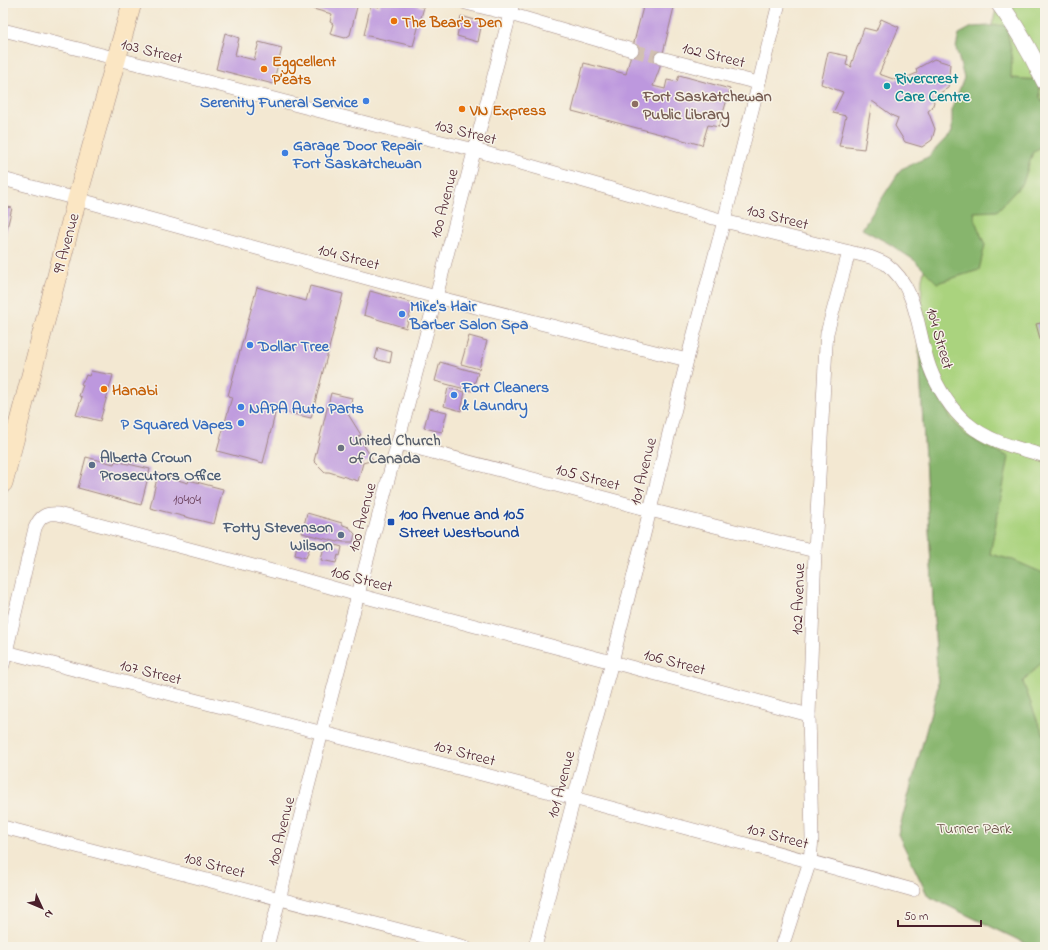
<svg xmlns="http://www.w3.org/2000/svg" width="1048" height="950" font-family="'Indie Flower',sans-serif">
<rect width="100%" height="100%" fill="#f7f3e8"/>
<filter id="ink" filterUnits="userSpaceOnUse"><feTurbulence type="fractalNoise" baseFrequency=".025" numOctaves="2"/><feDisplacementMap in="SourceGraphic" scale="8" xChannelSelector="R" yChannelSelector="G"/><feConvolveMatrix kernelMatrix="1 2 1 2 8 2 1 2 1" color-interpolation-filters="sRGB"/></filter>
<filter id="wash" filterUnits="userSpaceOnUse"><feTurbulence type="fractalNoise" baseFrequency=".012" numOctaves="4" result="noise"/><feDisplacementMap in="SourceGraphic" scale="16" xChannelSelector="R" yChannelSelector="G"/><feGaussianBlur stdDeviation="0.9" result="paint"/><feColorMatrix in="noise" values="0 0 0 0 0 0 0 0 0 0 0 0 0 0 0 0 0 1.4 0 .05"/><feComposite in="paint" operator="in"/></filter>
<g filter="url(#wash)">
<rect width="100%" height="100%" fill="#f3e8d2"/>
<path fill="#aad37e" stroke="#7a7954" d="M998,3H1045V947H1033L928,896L898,834L938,687L919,352L922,278Z"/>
<g fill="#87b56d" stroke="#686a4c">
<path d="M1006,25L1012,55L1011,78L1039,80L1040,98L1045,105V144L1033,152L1023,183L997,211L974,212L976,223L985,245L979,270L937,283L914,260L888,243L862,229L901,169L928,157L952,132V108L964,78L956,48L959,34L972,27Z"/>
<path d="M919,352L928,379L950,417L963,433L984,446L1009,457L990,554L1013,560L1043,573L1045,575V663L1040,664L1023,682L1037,720L1045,737V947H1033L928,896L898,834L938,687Z"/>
</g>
<g id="blocks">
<g fill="#bd98de">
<path d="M314,3H358L350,35L345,38L330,34L333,24L330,22L332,14L313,9Z"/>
<path d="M380,3H408L424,7L413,46L364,35L371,4L379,7Z"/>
<path d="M644,3H675L659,70L653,86L665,89L667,80L677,82L679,75L730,89L719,127L708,125L702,145L572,111L584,63L626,74Z"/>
<path d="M461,16L482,22L478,42L457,36Z"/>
<path d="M881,19L899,27L879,74L896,80L904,74L908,77L917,73L916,69L934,59L950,64L948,88L932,98L934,102L932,108L928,111L935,129L932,140L922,147L905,142L895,126L898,118L893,116L872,101L864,149L839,146L846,116L833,113L843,92L821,84L828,52L848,56L846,65L852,67L851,65L864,28L876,31Z"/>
<path d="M225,33L239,38L235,55L254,60L259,42L282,48L273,84L216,69Z"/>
<path d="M3,206L12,208L4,240L3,239Z"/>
<path d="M310,286L343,294L311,418L276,410L263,463L217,451L232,397L228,396L257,287L306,301Z"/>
<path d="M370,291L413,303L406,328L364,315Z"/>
<path d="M1045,322V345L1042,346L1036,324Z"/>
<path d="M469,336L487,341L479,369L461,364Z"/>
<path d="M378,348L392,352L390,363L375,359Z"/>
<path d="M440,362L478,373L472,391L435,381Z"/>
<path d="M91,371L113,375L100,421L76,415L82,397L79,396L83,385L81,384L83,380H84L86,375L89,376Z"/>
<path d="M448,388L465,392L461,411L444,406Z"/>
<path d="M331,393L352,398L348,414L361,435L358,436L373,460L363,463L358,481L329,472H325L314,461Z"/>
<path d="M429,408L447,412L442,432L424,428Z"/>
<path d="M86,457L114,464L115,461L150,469L141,505L78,488Z"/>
<path d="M158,474L188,483L189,480L223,489L214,524L150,508Z"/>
<path d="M307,513L342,523L343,525L349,527L355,534L353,542H343L339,541L338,542L302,533Z"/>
<path d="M325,542L342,547L340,556L338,555L336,563L321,560Z"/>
<path d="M297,544L310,547L306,558L295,555Z"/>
</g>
</g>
</g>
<g filter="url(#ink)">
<use href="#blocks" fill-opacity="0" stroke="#9e847e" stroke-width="1"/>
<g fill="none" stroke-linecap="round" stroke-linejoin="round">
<path stroke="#d1c0b1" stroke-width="13" stroke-dasharray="13 6" stroke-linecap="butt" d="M632,50L661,58"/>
<g stroke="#9e847e" stroke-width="14">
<g id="minor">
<path d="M466,3L510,14L632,50"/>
<path d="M3,30L158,69L405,133L475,150L724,221L870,257C875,259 881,261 886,264C919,288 917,333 930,368C937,387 952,411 967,423C989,442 1018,448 1045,456"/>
<path d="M661,58L758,83"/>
<path d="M3,179L77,199L436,297L687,360"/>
<path d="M398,443L650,510L815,551"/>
<path d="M6,652C309,729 612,806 913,890"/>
<path d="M3,665L35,528C40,516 46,513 58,514L291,576L358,595L612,662L809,715"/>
<path d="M3,827L465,947"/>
<path d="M267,947L322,732L513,3"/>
<path d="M535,947L574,798L612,662L650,510L687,360L724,221L779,3"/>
<path d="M782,947L810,861L812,838L809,715L815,551L826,346L827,333L849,252"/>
</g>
</g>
<g stroke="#9e847e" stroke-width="18">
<path id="tertiary" d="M999,3C1017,28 1032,54 1045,82"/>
</g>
<g stroke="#9e847e" stroke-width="20">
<path id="secondary" d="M3,483L77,199L132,3"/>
</g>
<use href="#minor" stroke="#fff" stroke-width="13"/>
<use href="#tertiary" stroke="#fff" stroke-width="17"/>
<use href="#secondary" stroke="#fbe6c3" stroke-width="19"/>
</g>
</g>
<g fill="#e8710a" stroke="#f7f3e8" stroke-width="1.5">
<circle cx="394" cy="21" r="4"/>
<circle cx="264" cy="69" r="4"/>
<circle cx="462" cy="109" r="4"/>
<circle cx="104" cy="389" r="4"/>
</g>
<circle fill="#0f9aa8" stroke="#f7f3e8" stroke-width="1.5" cx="887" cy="86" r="4"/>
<g fill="#3f7fe0" stroke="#f7f3e8" stroke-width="1.5">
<circle cx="366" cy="101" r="4"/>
<circle cx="285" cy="153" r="4"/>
<circle cx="402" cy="314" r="4"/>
<circle cx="250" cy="345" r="4"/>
<circle cx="454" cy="395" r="4"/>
<circle cx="241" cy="407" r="4"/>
<circle cx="241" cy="423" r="4"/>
</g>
<circle fill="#8d6e63" stroke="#f7f3e8" stroke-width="1.5" cx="635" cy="104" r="4"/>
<circle fill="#6b7280" stroke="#f7f3e8" stroke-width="1.5" cx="341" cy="448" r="4"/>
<g fill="#5c6f8a" stroke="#f7f3e8" stroke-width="1.5">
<circle cx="92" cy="465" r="4"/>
<circle cx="341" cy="535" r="4"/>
</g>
<rect fill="#1a4fb4" stroke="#f7f3e8" stroke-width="1.5" x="387" y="518" width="8" height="8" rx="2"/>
<g text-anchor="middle" stroke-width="3" stroke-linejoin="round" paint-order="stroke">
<g font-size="14" fill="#673d58">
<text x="187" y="504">10404</text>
</g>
<g font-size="16" font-weight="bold" fill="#c56008" stroke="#f7f3e8" text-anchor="start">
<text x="402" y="27">The Bear's Den</text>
<text x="272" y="66">Eggcellent<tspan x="272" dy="18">P’eats</tspan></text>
<text x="470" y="115">VN Express</text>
<text x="112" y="395">Hanabi</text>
</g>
<g font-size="16" fill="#4a1f2b" stroke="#f7f3e8">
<text transform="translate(152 50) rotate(14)" y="6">103 Street</text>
<text transform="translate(714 54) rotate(14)" y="6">102 Street</text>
<text transform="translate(466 131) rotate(14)" y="6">103 Street</text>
<text transform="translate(443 203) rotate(-75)" y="6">100 Avenue</text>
<text transform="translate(778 216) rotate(14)" y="6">103 Street</text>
<text transform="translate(65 243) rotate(-75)" y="6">99 Avenue</text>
<text transform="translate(349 256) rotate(15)" y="6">104 Street</text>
<text transform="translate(941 338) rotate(74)" y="6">104 Street</text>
<text transform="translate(642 471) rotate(-76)" y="6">101 Avenue</text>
<text transform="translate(588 476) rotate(15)" y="6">105 Street</text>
<text transform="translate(361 517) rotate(-75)" y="6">100 Avenue</text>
<text transform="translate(362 578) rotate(15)" y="6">106 Street</text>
<text transform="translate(797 599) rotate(-88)" y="6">102 Avenue</text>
<text transform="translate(675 661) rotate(15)" y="6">106 Street</text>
<text transform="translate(151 671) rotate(14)" y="6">107 Street</text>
<text transform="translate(465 752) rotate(15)" y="6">107 Street</text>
<text transform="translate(560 784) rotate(-75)" y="6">101 Avenue</text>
<text transform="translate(280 831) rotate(-76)" y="6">100 Avenue</text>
<text transform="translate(778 835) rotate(15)" y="6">107 Street</text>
<text transform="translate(215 864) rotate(15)" y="6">108 Street</text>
</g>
<g font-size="16" font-weight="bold" fill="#0d838f" stroke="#f7f3e8" text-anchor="start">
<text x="895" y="83">Rivercrest<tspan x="895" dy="18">Care Centre</tspan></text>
</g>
<g font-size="16" font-weight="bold" fill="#785e54" stroke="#f7f3e8" text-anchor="start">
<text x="643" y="101">Fort Saskatchewan<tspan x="643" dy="18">Public Library</tspan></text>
</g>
<g font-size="16" font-weight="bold" fill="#366cbe" stroke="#f7f3e8" text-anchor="start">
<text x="358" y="107" text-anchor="end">Serenity Funeral Service</text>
<text x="293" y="150">Garage Door Repair<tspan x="293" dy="18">Fort Saskatchewan</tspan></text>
<text x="410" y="311">Mike's Hair<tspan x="410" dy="18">Barber Salon Spa</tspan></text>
<text x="258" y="351">Dollar Tree</text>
<text x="462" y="392">Fort Cleaners<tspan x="462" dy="18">&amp; Laundry</tspan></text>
<text x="249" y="413">NAPA Auto Parts</text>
<text x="233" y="429" text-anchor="end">P Squared Vapes</text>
</g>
<g font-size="16" font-weight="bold" fill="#5b616d" stroke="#f7f3e8" text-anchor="start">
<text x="349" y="445">United Church<tspan x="349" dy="18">of Canada</tspan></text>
</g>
<g font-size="16" font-weight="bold" fill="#4e5e75" stroke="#f7f3e8" text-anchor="start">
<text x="100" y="462">Alberta Crown<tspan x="100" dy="18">Prosecutors Office</tspan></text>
<text x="333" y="532" text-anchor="end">Fotty Stevenson<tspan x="333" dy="18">Wilson</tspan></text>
</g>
<g font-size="16" font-weight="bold" fill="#164399" stroke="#f7f3e8" text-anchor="start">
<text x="399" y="519">100 Avenue and 105<tspan x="399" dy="18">Street Westbound</tspan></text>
</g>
<g font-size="16" fill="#624c40" stroke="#f7f3e8">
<text x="974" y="833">Turner Park</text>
</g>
</g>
<rect width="1048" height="950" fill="none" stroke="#f7f3e8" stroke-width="16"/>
<g transform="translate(42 908) rotate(134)" stroke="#f7f3e8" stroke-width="3" paint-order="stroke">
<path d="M0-3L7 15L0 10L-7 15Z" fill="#4a1f2b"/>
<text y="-6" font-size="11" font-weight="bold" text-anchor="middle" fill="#4a1f2b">N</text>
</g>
<path d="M898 920v6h83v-6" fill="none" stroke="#4a1f2b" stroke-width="2"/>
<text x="904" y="920" font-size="12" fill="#4a1f2b" stroke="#f7f3e8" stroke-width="3" paint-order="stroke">50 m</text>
</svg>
